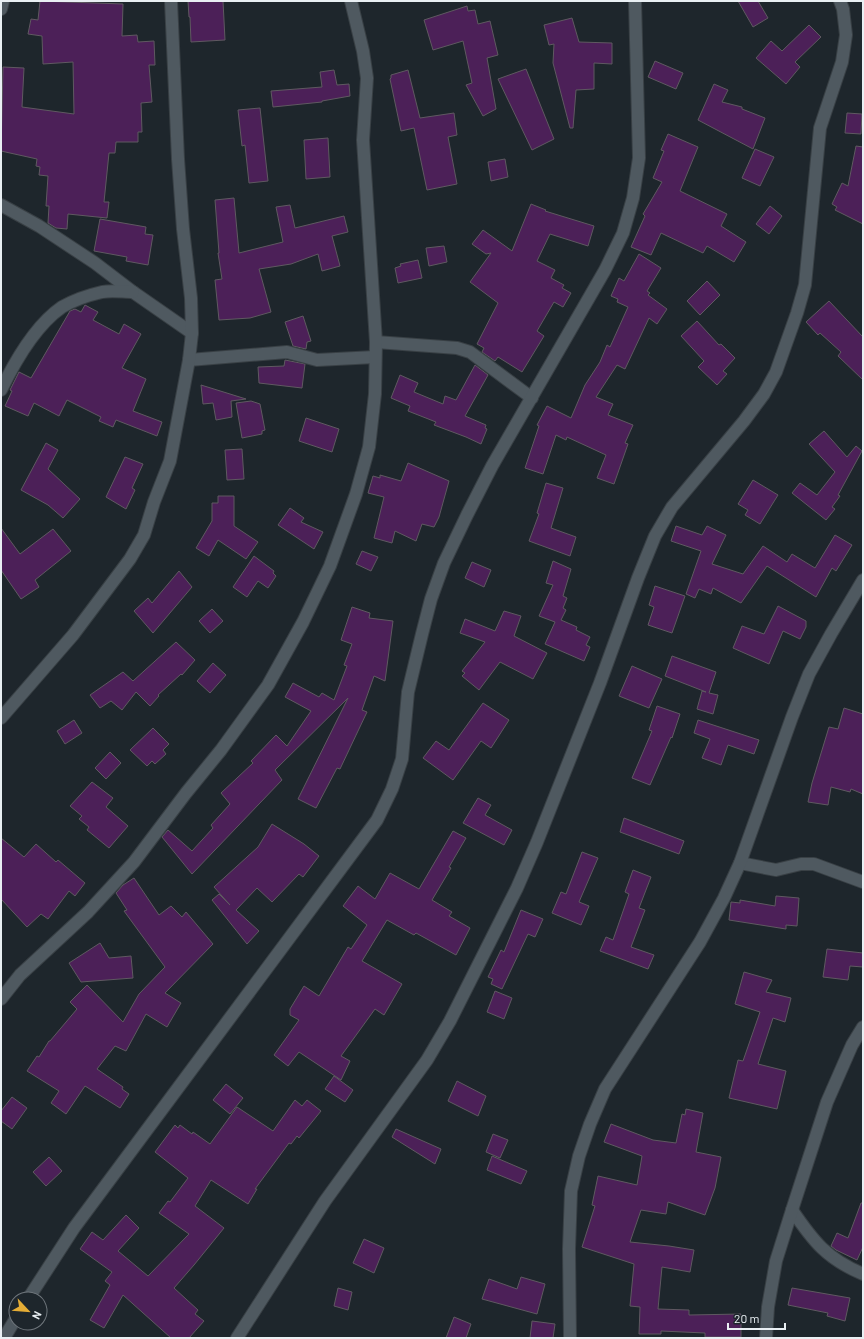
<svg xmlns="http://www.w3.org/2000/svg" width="864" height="1339" font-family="Barlow,sans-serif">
<rect width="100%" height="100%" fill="#1e262c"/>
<g fill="#4c2058" stroke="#5f5961">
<path d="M40,1L123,4L122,36L137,35L138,42L154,41L155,65H149L152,102L141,103L142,132H138V142H116L115,153H109L104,202H109L107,218L68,214L67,229L56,228L48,223L49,206H46L48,176L39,175L40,167L36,166L37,159L1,151L3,67L24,68L22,107L74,114L73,62L43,64L42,36L28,34L31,19L38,20Z"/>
<path d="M188,1H223L225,40L191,42L190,17H189Z"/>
<path d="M738,1H758L768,18L753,27Z"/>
<path d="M467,6L468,11L475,10L478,24L490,21L498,55L487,58L496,109L483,116L466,85L472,83L463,41L433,50L424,20Z"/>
<path d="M572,18L579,42L612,43V64L594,63V89L576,90L573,128H570L553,63L554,44L549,45L544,25Z"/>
<path d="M809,25L821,37L795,62L800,67L786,84L756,58L771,41L782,51Z"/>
<path d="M655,61L683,73L676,89L648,77Z"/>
<path d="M526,69L554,139L532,150L498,79Z"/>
<path d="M334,70L337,85L349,84L350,96L322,101V102L273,107L271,91L322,87L320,72Z"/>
<path d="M408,70L420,118L454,113L457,135L448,137L457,184L427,190L414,128L401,131L390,79L391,78V75Z"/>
<path d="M714,84L728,90L722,102L742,107V109L765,118L753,149L698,120Z"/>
<path d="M260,108L268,181L249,183L245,145L242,146L238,110Z"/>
<path d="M847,113L862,114L861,134L845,133Z"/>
<path d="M668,134L698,147L680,191L727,214L721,226L746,242L734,262L707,246L703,253L661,233L651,255L631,247L645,216L643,214L662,182L653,178L664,151L661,150Z"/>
<path d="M328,138L330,177L306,179L304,140Z"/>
<path d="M856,146L863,147V224L835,210L837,207L832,204L842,183L848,186Z"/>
<path d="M755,149L774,157L760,186L742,178Z"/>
<path d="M505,159L508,177L491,181L488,162Z"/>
<path d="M234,198L239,253L283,242L276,207L290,205L295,228L344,216L348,232L332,236L340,266L322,271L318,254L291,264L259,269L271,312L250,318L219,320L215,280L222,279L218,253H219L215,200Z"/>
<path d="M531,204L546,210L545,211L594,226L588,246L550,234L537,261L555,270L551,278L564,285L562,288L571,293L563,307L554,302L537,331L544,336L522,372L498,357L495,361L482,352L484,348L477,344L498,303L470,282L491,253L486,254L472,244L483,230L512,251Z"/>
<path d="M770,206L782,216L769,234L756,224Z"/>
<path d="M100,219L146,227L145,234L153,235L148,265L126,261L127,257L94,251Z"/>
<path d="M444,246L447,262L429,266L426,248Z"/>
<path d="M639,254L661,268L647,291L650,293L648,295L667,309L657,324L649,318L625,369L617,365L596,397L613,404L608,415L633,425L625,443L628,444L614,484L597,478L606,455L567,437L566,440L556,435L543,474L525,468L539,426L537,425L547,406L571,418L585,385L600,362L607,345L610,347L628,307L617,302L618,299L611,296L619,278L624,281Z"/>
<path d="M418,260L422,278L398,283L395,268L401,266L400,264Z"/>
<path d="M707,281L720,295L700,315L687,301Z"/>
<path d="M829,301L863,337V380L838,356L841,352L820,333L818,335L806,322Z"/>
<path d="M85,305L98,312L93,320L119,334L124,324L141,334L122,368L146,379L133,411L162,422L157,436L116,420L113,427L99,421L101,417L67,400L59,416L34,403L28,416L5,406L12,391L10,390L19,372L31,378L70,311L75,309L81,312Z"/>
<path d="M303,316L311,341L307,342L306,349L293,346L285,322Z"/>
<path d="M697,321L719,345L721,344L735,358L723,371L727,374L717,385L698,367L704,361L681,336Z"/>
<path d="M285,360L305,364L302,388L259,383L258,367L284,366Z"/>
<path d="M475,365L488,375L465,416L486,425L485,428L487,429L481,444L466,437L434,425L436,422L408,411L410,406L391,398L400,375L418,383L414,392L443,404L445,396L456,400Z"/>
<path d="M201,385L230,394L246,399L231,401L232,417L216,420L213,403L203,404Z"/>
<path d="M251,401L260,404L265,430L262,431V434L242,438L236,403Z"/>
<path d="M306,418L339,429L332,452L299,441Z"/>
<path d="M824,431L847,457L856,446L862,451L838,495L840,496L832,507L835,509L826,520L792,493L800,483L817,495L835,472L809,444Z"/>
<path d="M46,443L58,450L48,469L80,499L63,518L48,505L21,490Z"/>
<path d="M242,449L244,479L227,480L225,450Z"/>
<path d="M125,457L143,464L132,488L135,490L126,509L106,497Z"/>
<path d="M408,463L449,481L439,517L434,527L422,524L416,541L395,531L392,543L374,538L384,497L368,493L373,476L380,478V475L401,481Z"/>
<path d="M753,480L778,495L760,524L745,515L748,510L738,504Z"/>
<path d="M546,483L563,488L551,528L576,537L570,556L529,541L539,514L537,513Z"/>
<path d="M218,496H234V526L258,542L246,559L218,540L209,556L196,548L212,521V503H218Z"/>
<path d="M290,508L304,518L301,522L323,532L314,549L278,525Z"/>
<path d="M676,526L702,535L707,526L726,535L712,564L743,574L763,546L787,562L792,554L815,568L835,535L852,545L836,571L832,568L816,597L767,566L741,603L713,588L711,594L699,589L695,598L686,594L701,551L671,541Z"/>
<path d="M1,528L20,554L53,529L71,551L35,580L39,587L21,599L1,570Z"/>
<path d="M362,551L378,557L371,571L356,564Z"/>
<path d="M254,556L274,571L273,573L276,576L268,588L258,581L247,597L233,587Z"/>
<path d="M553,561L571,569L563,596L567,598L563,608L566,610L561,620L577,627L576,630L590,637L586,645L590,647L584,661L545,644L555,622L539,616L553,585L546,583Z"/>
<path d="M472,562L491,570L484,587L465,578Z"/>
<path d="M179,571L192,587L153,633L134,611L148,598L152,603Z"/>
<path d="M655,586L685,596L672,633L648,625L654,607L649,605Z"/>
<path d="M778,606L806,621V627L800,639L783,631L769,664L733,648L742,626L764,634Z"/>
<path d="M352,607L370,613L369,618L393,621L385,681L374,676L362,710L367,712L340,769L337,768L316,808L298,799L348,698L275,770L282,780L192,874L162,837L168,830L192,851L213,828L211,825L230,804L221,793L253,763L251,761L276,735L287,746L311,711L285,697L293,683L319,697L322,693L334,700L347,666L344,665L352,644L341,640Z"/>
<path d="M212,609L223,621L210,633L199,621Z"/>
<path d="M504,611L521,616L514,636L547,653L533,679L500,662L479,690L462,676L465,673L462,671L485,642L460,633L465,619L495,631Z"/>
<path d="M176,642L195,660L182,675L181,674L158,695L159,696L150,706L136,692L122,710L111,701L100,708L90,695L123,672L133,681Z"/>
<path d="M672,656L716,672L709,693L718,695L713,714L697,709L702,691L706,692L665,676Z"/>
<path d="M213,663L226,675L210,693L197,681Z"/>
<path d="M632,666L662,679L649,708L619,696Z"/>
<path d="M483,703L509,720L491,748L481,741L453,780L423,758L436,741L449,750Z"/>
<path d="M657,706L680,714L672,738L671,737L650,785L632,778L652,731L649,730Z"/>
<path d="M844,708L863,714V794L851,789L850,792L831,787L828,805L808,802L812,783L829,727L838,729Z"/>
<path d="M74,720L82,733L65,744L57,731Z"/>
<path d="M698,720L759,740L754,754L728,745L721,765L702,758L710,739L694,733Z"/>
<path d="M153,728L169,744L163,750L166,754L155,764L152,761L147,766L130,750Z"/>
<path d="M110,752L121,763L106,779L95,768Z"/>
<path d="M92,782L113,798L106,807L128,826L109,848L87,830L89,827L79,819L82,816L70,806Z"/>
<path d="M478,798L491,805L485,815L512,830L504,845L463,823Z"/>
<path d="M624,818L684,841L679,854L620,832Z"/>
<path d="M272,824L304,844L319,856L303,877L299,874L272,902L257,888L236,910L259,931L247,944L212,900L219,894L230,905L214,887L258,847Z"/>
<path d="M453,831L466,838L449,867L451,868L432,900L452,912L449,916L470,928L456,955L416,933L414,935L387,920L362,961L402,984L384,1015L375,1009L341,1056L350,1061L341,1080L299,1052L288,1066L274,1055L299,1020L290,1015V1009L304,986L319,996L348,947L351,949L367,925L343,906L358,886L375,899L390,873L419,889Z"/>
<path d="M1,838L24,857L36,844L56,862L58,860L85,883L75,896L69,891L48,919L41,914L27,927L1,899Z"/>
<path d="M582,852L598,858L579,902L589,906L581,925L552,913L561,892L566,894Z"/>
<path d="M633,870L651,877L639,908L645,910L631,947L654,955L648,969L600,951L606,937L613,940L629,894L625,892Z"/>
<path d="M134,878L159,915L171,906L182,917L186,912L213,944L165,993L181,1003L167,1027L146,1014L126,1051L115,1046L97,1069L123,1087L122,1089L129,1094L120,1108L85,1086L66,1114L51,1103L59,1091L27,1071L37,1056L39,1057L49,1041H50L77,1009L70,1002L87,985L123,1022L139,994L165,967L124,911L127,910L116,893L123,885Z"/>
<path d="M776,896L799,898L797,926L786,925V929L729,920L731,902L740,903V900L775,906Z"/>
<path d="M521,910L543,919L535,937L528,934L502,989L491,984L493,979L488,977L501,950L504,952Z"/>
<path d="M100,943L109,958L131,956L133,978L81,982L69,963Z"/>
<path d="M827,949L863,953V967L850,966L848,980L823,977Z"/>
<path d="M744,972L772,980L766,992L791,998L785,1022L773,1018L758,1064L786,1071L777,1109L729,1098L738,1060L743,1061L760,1012L735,1004Z"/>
<path d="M495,991L512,998L504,1019L487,1012Z"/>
<path d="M334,1076L353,1090L345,1102L325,1089Z"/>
<path d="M457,1081L486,1096L478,1116L448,1101Z"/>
<path d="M226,1084L243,1098L230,1114L213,1100Z"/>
<path d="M12,1097L27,1108L12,1129L1,1121V1111Z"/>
<path d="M295,1100L302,1106L307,1100L321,1111L299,1138L297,1136L291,1144L289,1143L255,1189H257L248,1204L211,1180L195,1206L224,1228L194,1265L174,1288L198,1310L195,1314L204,1321L189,1338H171L123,1295L104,1328L90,1320L110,1285L105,1281L112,1272L80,1249L92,1232L103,1240L126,1215L139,1228L118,1251L148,1276L189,1234L159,1213L168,1201L170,1202L188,1178L155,1152L175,1125L178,1128L180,1125L192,1134L193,1132L210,1144L237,1107L273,1131Z"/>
<path d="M686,1109L703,1113L696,1152L721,1157L715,1188L705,1215L668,1202L666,1214L641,1210L630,1242L669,1246L694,1250L690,1272L662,1267L658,1309L689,1310V1315L741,1314V1337H705V1333L661,1331V1334H639L640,1307L630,1306L634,1264L582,1247L595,1206L592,1205L598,1176L637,1185L642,1156L604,1142L611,1124L653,1140L676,1143L682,1114L685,1115Z"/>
<path d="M396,1129L441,1149L435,1164L392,1137Z"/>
<path d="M493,1134L508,1140L500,1158L486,1152Z"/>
<path d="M492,1156L527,1171L521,1184L487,1170Z"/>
<path d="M49,1157L62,1171L46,1186L33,1172Z"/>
<path d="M861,1203H863V1247L857,1260L836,1250L831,1246L837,1233L848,1238Z"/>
<path d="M364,1239L384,1248L374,1273L353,1263Z"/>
<path d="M521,1277L545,1284L537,1314L482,1299L489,1279L517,1289Z"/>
<path d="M338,1288L352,1292L348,1310L334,1306Z"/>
<path d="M792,1288L850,1298L845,1321L827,1316L828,1313L788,1305Z"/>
<path d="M454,1317L471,1324L466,1338H446Z"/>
<path d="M532,1321L555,1324L553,1338H530Z"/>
</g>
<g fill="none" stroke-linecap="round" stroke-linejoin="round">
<g stroke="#394045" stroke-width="14">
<g id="minor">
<path d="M1,9L3,1"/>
<path d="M1,205L39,226L95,263L133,292L192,333"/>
<path d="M376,342L457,348L470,352L532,398"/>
<path d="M189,360L287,352L317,360L375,357"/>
<path d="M1,390C15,361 36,325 62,307C74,300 89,295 102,292C112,290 123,292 133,292"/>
<path d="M1,718L73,635L130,559L144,535L154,502L170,461L189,360L192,333L191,298L183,229L178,159L171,1"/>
<path d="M740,863L776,870L801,864H814L863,882"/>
<path d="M1,999L20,975L88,912L134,862L186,793L221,750L268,685L303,622L330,566L356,494L369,447L375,394L376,342L363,140L367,78L363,51L351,1"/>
<path d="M792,1210C813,1241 827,1259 863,1274"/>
<path d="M28,1299L74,1228L377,820L392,789L402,759L408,692L422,634L431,599L444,563L467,515L492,466L605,270L623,233L633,198L639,158L635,1"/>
<path d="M4,1338L16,1318"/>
<path d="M237,1338L325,1201L427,1060L450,1021L517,888L537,842L600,683L638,578L655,536L672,507L744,421L764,394L776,372L797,313L805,285L820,128L842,62L846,35L843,9L840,1"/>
<path d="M570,1338L569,1249L571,1191L579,1156L590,1124L605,1089L700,942L724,898L740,863L792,717L809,674L831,634L863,580"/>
<path d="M766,1338L768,1307L776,1261L792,1210L827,1102L852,1045L863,1027"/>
</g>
</g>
<use href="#minor" stroke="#4f5960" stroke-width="12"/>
</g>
<rect width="864" height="1339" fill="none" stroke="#e9eff3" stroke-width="4"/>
<g transform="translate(28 1311) rotate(116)"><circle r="19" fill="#1e262c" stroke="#6f767c"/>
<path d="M0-3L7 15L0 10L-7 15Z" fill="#e5ad36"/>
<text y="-6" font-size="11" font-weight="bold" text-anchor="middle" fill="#e9eff3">N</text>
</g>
<path d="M728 1323v6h57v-6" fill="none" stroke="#e9eff3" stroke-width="2"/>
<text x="734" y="1323" font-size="12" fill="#e9eff3" stroke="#1e262c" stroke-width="3" paint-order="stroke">20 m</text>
</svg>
